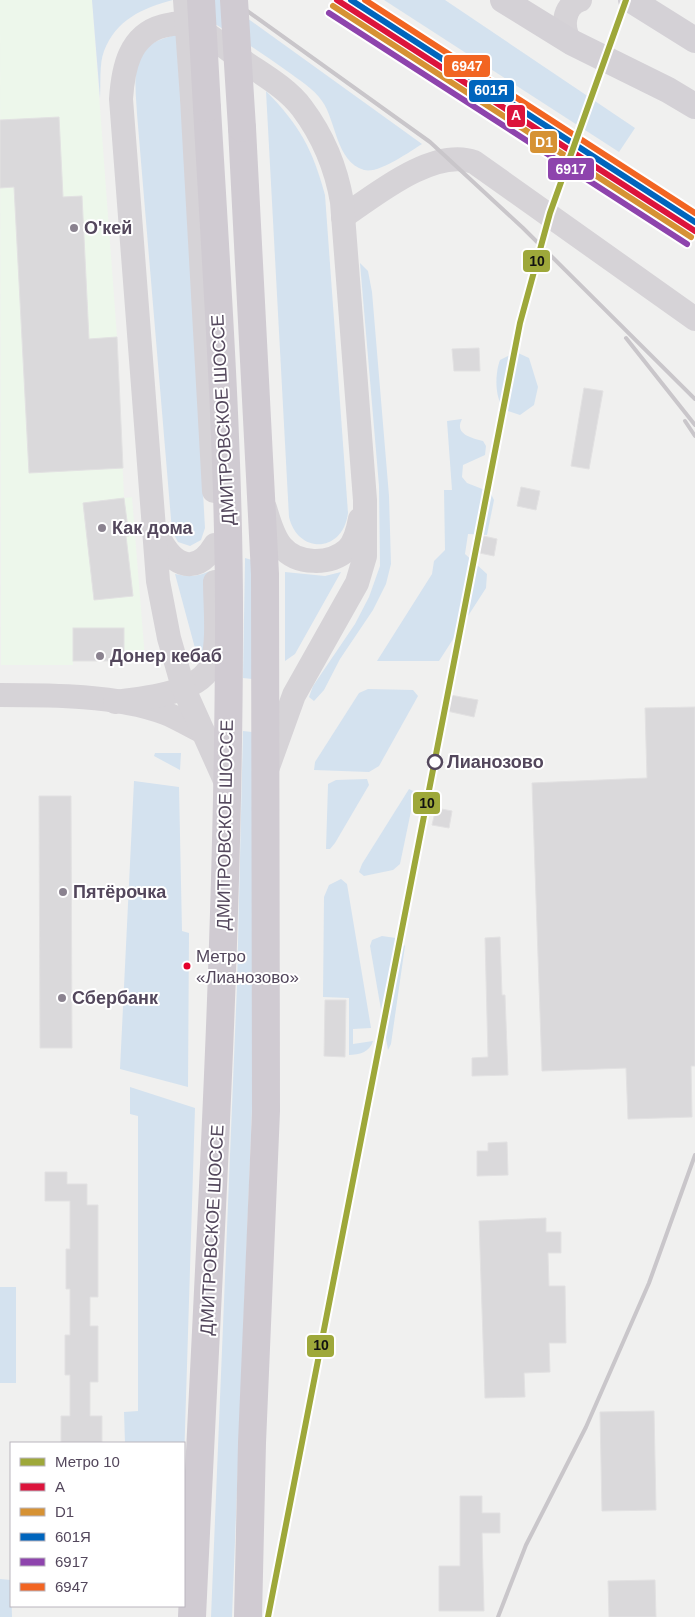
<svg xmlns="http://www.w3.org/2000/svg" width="695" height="1617" font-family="Helvetica,sans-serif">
<rect width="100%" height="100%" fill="#f0f0ef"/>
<path fill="#edf7eb" d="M0,0H92L117,337L124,498L132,497L145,659L73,661V665H1Z"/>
<g fill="#d4e2ef">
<path d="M92,0H173C142,8 116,20 104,51C99,64 101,84 100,98Z"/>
<path d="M175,0H222L422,144C409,152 379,174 364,170C336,162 336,120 322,101C313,88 299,80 287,71C252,45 213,23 175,0Z"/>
<path d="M384,0H445L635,128L619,152Z"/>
<path d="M177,34L205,528L201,540L190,546L178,542L172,531L137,114C136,92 130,59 152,44C159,39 169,37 177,34Z"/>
<path d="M266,91C300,126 312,148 325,195L348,513C343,553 298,555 289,517Z"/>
<path d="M360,263L368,271L372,292L389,496L391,564L386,584L373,610L340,659L324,690L314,701L309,697L313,686L355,624L369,597L380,566L379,486Z"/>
<path d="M516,352L529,358L538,387L534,405L520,415L505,410C494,399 495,373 500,360Z"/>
<path d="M462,419C454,434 471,438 483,441L486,446L485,455L463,465L462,477L467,483L490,492L494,500L487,535L468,534L465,554L487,574L486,588L439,661H377L432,574L434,561L445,550L444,490H452L447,421Z"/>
<path d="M245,558L252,560V679L243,678Z"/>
<path d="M210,571V654L199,663L175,574C189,577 197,577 210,571Z"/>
<path d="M285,572L325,576L341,572L295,654L285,661Z"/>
<path d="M368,689L413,690L418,696L379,766L369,772L314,770L315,762L359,693Z"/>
<path d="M243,731L252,732V1109L232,1617H211L237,985Z"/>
<path d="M155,753H181L180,770L154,756Z"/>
<path d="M367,779L369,785L335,843L330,849H326L328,784L336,780Z"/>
<path d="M134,781L179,787L182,931L189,933L188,1087L120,1069Z"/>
<path d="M409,789L415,792L400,864L393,870L364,876L359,872L362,864Z"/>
<path d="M341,879L347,884L371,1028L353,1029V1044L373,1041C370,1052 359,1055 349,1055V998L323,997L324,897L329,885Z"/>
<path d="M382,936L396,938L405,946L391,1044L388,1050L370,946L372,940Z"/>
<path d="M130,1087L195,1108L184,1462V1443H125L124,1412L138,1411V1116L130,1114Z"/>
<rect x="0" y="1287" width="16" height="96"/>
<path d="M0,1579L11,1580L12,1617H0Z"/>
</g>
<g fill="#dad9db" stroke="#e2e1e2">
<path d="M59,117L63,197L82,196L89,339L117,337L123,468L29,473L14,187L0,188V120Z"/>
<path d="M479,348L480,371H454L452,349Z"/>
<path d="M584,388L603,391L589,469L571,466Z"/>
<path d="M521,487L540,491L536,510L517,506Z"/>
<path d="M124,498L129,536H126L133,596L94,600L83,503Z"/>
<path d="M479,535L497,539L494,556L475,552Z"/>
<rect x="73" y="628" width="51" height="33"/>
<path d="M450,695L478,700L474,717L447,711Z"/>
<path d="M695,707V1066H691L692,1117L628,1119L626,1068L542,1071L532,783L647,778L645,708Z"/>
<path d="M39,796H71L72,1048H40Z"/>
<path d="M436,808L452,811L449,828L432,825Z"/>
<path d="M500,937L502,995H505L508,1075L472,1076V1058L488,1057L485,938Z"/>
<path d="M325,1000H346L345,1057L324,1056Z"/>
<path d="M507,1142L508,1175L477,1176V1151H488V1143Z"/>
<path d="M45,1172H67V1184H87V1205H98V1297H90V1326H98V1382H90V1416H102V1443H61V1416H70V1375H65V1335H70V1289H66V1249H70V1201H45Z"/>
<path d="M546,1218V1232H561V1253H548L549,1286H565L566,1343H549L550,1372L524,1373L525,1397L485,1398L479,1221Z"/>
<path d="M654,1411L656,1510L602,1511L600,1412Z"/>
<path d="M460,1496H482V1513H500V1533H482L484,1611H439V1566H460Z"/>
<path d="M655,1580L656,1617H609L608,1581Z"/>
</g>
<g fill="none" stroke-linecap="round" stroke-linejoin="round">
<g stroke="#d6d3d7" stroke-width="24">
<path d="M571,42C561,29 563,6 580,0"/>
<path d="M192,98L214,491"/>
<path d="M343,217C375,195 434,147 474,162L695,319"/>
<path d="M265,508C269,521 273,537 282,547C297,565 330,565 347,550C355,543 358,530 360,519"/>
<path d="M157,532C168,562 194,580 215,545"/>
<path d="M0,695C51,695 117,695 165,713C178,718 190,726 203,732"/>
<path d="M115,702C143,698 201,694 212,663C219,641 215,605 215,582"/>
<path d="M227,785L183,687L169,638L158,581L121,99C123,69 129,35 163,26C171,24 180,22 189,25C209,32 229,51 246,63C265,76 288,89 302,108C323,136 336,167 342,202L365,500V556L357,583L294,695L268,767"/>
</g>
<g stroke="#d4d1d6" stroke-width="26">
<path d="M503,0L571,42L668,90L695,106"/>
<path d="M631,0L695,40"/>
</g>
<g stroke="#d0cbd2" stroke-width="28">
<path d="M242,128L265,574L266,1111L252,1443L248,1617"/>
<path d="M192,1617C207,1291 228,965 229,638C230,462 217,284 207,108"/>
</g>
<g stroke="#c9c6ca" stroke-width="4">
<path d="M232,0L430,142L523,228L695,399"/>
<path d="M626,338L695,425"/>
<path d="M685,421L695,436"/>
<path d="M498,1617L526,1545L586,1427L649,1283L695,1155"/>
</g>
<path stroke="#d6d3d7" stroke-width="24" d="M185,0L192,98"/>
<g stroke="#d0cbd2" stroke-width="28">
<path d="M201,0L207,108"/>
<path d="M234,0L242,128"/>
</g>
<g stroke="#fff" stroke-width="10">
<path id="rail-1" d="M337,0L695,231"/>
</g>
<g stroke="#fff" stroke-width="10">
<path id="rail-2" d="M333,6L691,237"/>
</g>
<g stroke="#fff" stroke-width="10">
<path id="rail-3" d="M351,0L695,222"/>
</g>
<g stroke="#fff" stroke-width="10">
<path id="rail-4" d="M329,13L687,244"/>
</g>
<g stroke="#fff" stroke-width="10">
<path id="rail-5" d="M365,0L695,213"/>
</g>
<use href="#rail-1" stroke="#dc143c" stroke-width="6"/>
<use href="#rail-2" stroke="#d69234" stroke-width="6"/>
<use href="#rail-3" stroke="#0065bd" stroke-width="6"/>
<use href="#rail-4" stroke="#8e44ad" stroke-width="6"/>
<use href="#rail-5" stroke="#f26522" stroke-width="6"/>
<g stroke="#fff" stroke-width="10">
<path id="metro-1" d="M268,1617L520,323L550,213L626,0"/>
</g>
<use href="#metro-1" stroke="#9ea83a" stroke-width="6"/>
</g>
<g fill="#8a828f" stroke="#fff" stroke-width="2">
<circle cx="74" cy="228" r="5"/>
<circle cx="102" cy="528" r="5"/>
<circle cx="100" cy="656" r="5"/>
<circle cx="63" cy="892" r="5"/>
<circle cx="62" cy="998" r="5"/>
</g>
<circle fill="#fff" stroke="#53475c" stroke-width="2.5" cx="435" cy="762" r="7"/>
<circle fill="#e4002b" stroke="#fff" stroke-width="2" cx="187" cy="966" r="4.5"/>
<g text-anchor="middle" stroke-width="4" stroke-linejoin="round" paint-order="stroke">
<g font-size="17" fill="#53475c" stroke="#fff" text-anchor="start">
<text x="196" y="962">Метро<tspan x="196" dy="21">«Лианозово»</tspan></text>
</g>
<g font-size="18" font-weight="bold" fill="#53475c" stroke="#fff" text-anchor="start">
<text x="84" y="234">О'кей</text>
<text x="112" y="534">Как дома</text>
<text x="110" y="662">Донер кебаб</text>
<text x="73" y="898">Пятёрочка</text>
<text x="72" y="1004">Сбербанк</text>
</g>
<g font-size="18" fill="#53475c" stroke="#fff">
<text transform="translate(223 420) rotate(-93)" y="6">ДМИТРОВСКОЕ ШОССЕ</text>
<text transform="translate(225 825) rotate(-89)" y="6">ДМИТРОВСКОЕ ШОССЕ</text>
<text transform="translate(212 1230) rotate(-87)" y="6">ДМИТРОВСКОЕ ШОССЕ</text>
</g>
<g font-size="18" font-weight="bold" fill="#53475c" stroke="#fff" text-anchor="start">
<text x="447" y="768">Лианозово</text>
</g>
</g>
<g stroke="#fff" stroke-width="2">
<rect x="443" y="54" width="48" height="24" rx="5" fill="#f26522"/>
<rect x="468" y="79" width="47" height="24" rx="5" fill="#0065bd"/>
<rect x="506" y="104" width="20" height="24" rx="5" fill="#dc143c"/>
<rect x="529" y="130" width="29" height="24" rx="5" fill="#d69234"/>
<rect x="547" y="157" width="48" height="24" rx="5" fill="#8e44ad"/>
<rect x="522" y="249" width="29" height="24" rx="5" fill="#9ea83a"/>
<rect x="412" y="791" width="29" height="24" rx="5" fill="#9ea83a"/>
<rect x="306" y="1334" width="29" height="24" rx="5" fill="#9ea83a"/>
</g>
<g font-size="14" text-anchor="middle" font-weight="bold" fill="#fff">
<text x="467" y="71">6947</text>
<text x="491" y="95">601Я</text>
<text x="516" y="120">A</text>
<text x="544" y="147">D1</text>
<text x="571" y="174">6917</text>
</g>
<g font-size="14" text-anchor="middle" font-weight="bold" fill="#111">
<text x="537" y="266">10</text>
<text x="427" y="808">10</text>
<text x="321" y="1350">10</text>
</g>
<rect x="10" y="1442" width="175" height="165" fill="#ffffff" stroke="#bab5be"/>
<rect x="20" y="1458" width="25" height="8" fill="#9ea83a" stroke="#bab5be"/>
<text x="55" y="1467" font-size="15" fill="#53475c">Метро 10</text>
<rect x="20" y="1483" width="25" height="8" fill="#dc143c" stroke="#bab5be"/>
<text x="55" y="1492" font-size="15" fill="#53475c">A</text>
<rect x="20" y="1508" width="25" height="8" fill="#d69234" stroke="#bab5be"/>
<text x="55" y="1517" font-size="15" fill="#53475c">D1</text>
<rect x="20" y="1533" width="25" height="8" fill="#0065bd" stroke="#bab5be"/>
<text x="55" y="1542" font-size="15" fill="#53475c">601Я</text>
<rect x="20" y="1558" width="25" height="8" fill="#8e44ad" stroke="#bab5be"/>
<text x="55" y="1567" font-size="15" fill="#53475c">6917</text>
<rect x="20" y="1583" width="25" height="8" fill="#f26522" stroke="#bab5be"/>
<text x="55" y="1592" font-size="15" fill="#53475c">6947</text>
</svg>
